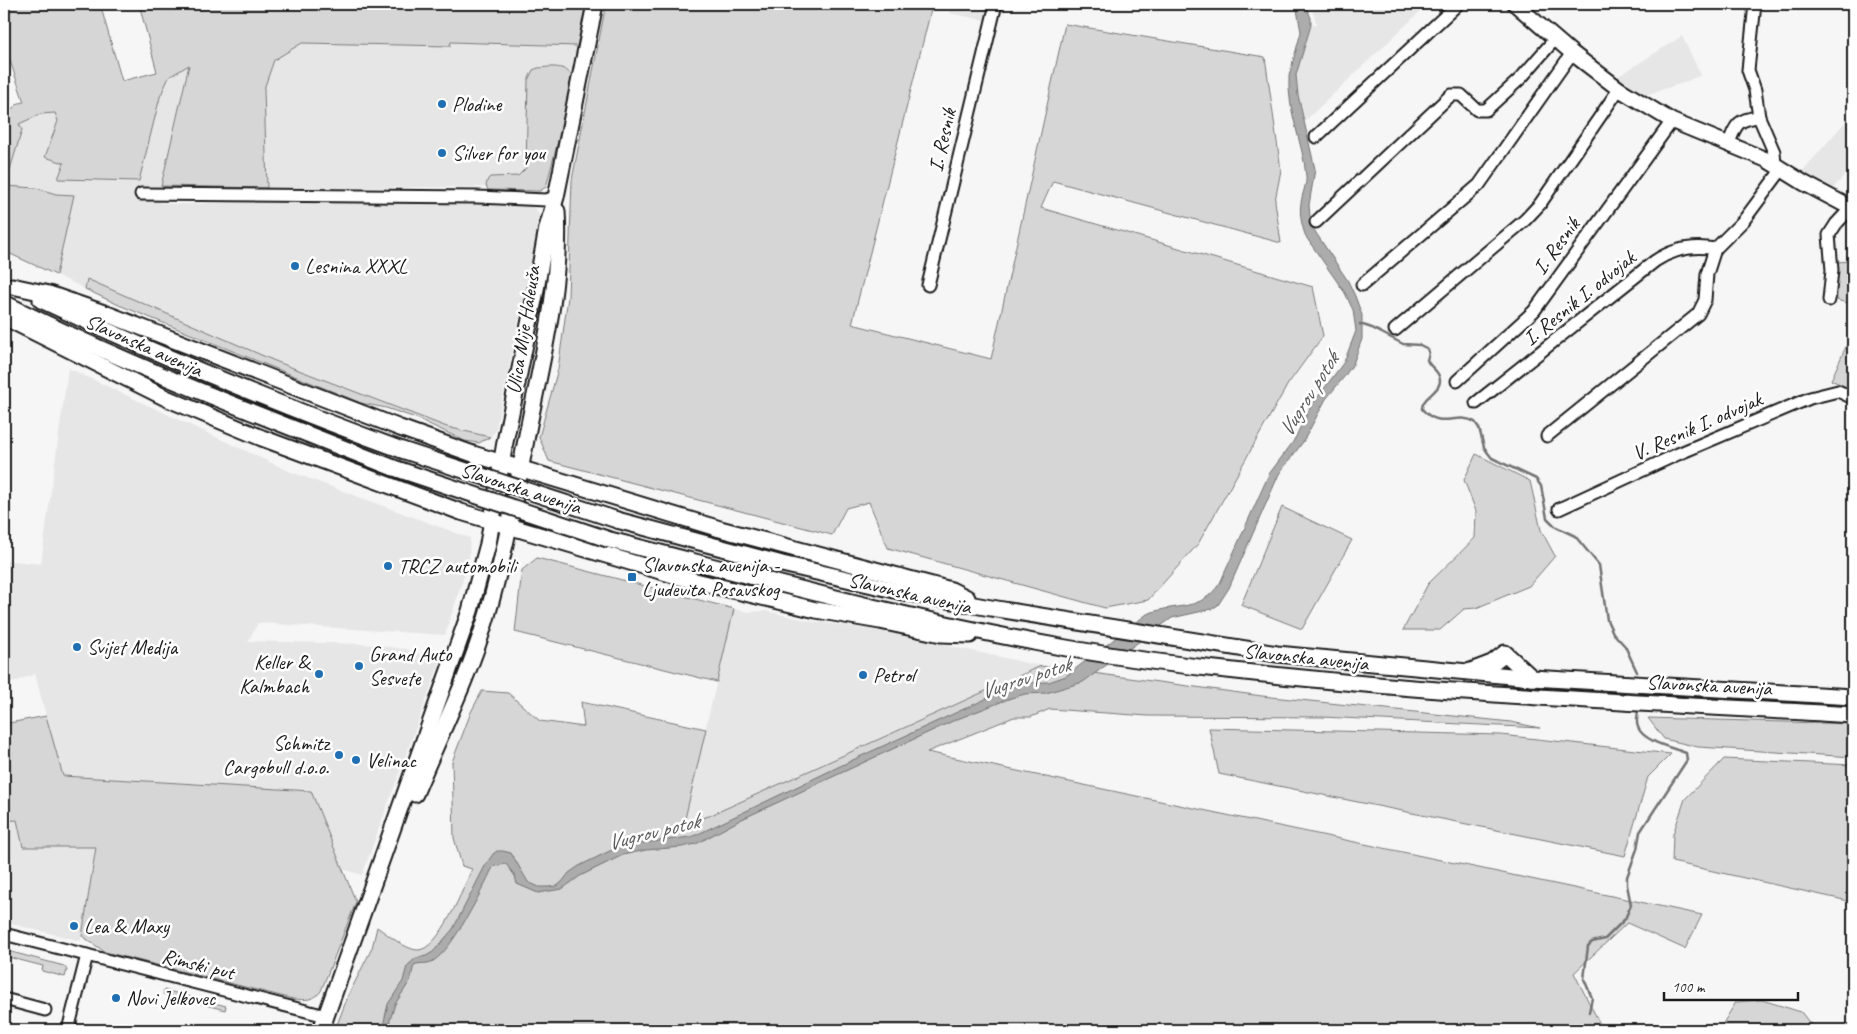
<svg xmlns="http://www.w3.org/2000/svg" width="1857" height="1034" font-family="Caveat,sans-serif">
<rect width="100%" height="100%" fill="#f6f6f6"/>
<filter id="ink" filterUnits="userSpaceOnUse"><feTurbulence type="fractalNoise" baseFrequency=".02" numOctaves="2"/><feDisplacementMap in="SourceGraphic" scale="10" xChannelSelector="R" yChannelSelector="G"/><feConvolveMatrix kernelMatrix="1 2 1 2 8 2 1 2 1" color-interpolation-filters="sRGB"/></filter>
<g filter="url(#ink)">
<g fill="#e6e6e6">
<path d="M951,4H992L988,21L949,13Z"/>
<path d="M1310,4H1428L1305,121L1298,95L1296,75L1311,25H1317Z"/>
<path d="M1682,36L1701,75L1683,83L1642,96L1616,79L1617,77Z"/>
<path d="M450,42L577,46L543,187L267,188L264,89L274,60L302,43L450,46Z"/>
<path d="M189,65L161,186L160,203L179,204L275,201L528,205L536,209L540,216V220L499,414L495,432L490,437L447,427L275,361L88,280L85,289L56,275L73,195L56,194L36,188L5,186L22,130L19,124L41,114L55,113L58,121L45,157L64,163L58,179L160,97L169,77Z"/>
<path d="M1853,113V165L1830,192L1799,175Z"/>
<path d="M68,368L291,472L470,538L469,561L445,635L258,623L248,641L364,644L406,649L440,662L362,875L342,869L311,791L62,776L35,674L4,686V562L5,560L41,564Z"/>
<path d="M734,609L748,612L766,611L810,621L872,629L1041,666L709,816L683,823Z"/>
<path d="M17,820L23,847H96L81,941L4,922V821Z"/>
</g>
<g fill="#d6d6d6" stroke="#797979">
<path d="M4,4H100L122,81L157,72L139,4H586L577,46L451,42L450,46L302,43L274,60L264,89L267,188L161,186L189,65L169,77L160,97L139,181L58,179L64,163L45,157L58,121L55,113L41,114L19,124L22,130L5,186L36,188L56,194L74,195L56,275L4,251V115L19,103L24,102L4,43Z"/>
<path d="M606,4H951V8L932,6L852,324L991,359L1065,24L1265,57L1281,170L1275,201L1281,243L1053,181L1041,208L1313,287L1323,336L1288,384L1198,544L1148,600L1105,608L888,548L869,502L846,508L832,535L549,461L539,437L558,369L568,297L572,180Z"/>
<path d="M538,68C550,67 564,64 572,76L558,141L546,187L540,191L488,190L486,185L488,179L490,177L518,176L526,168L528,80L533,70Z"/>
<path d="M1853,261V305L1837,300L1836,262Z"/>
<path d="M87,279L275,361L447,427L490,437L479,443L465,441L416,418L386,408L361,403L119,305L85,289Z"/>
<path d="M1853,331V390L1831,380Z"/>
<path d="M1476,454L1530,481L1541,530L1555,556L1529,586L1476,608L1464,609L1440,630H1403L1428,584L1475,538L1476,511L1464,480Z"/>
<path d="M1282,507L1352,540L1302,629L1241,605Z"/>
<path d="M537,558L734,609L717,682L515,632L522,570Z"/>
<path d="M1041,666L1262,696L1511,722L1540,728L1322,717L1148,716L1050,709L1031,717H1014L927,752L1702,915L1685,949L1627,923L1574,973L1603,1030H335L348,996L372,948L377,927C387,934 405,949 417,950C439,952 464,886 472,869L462,866L454,838L452,762L471,712L482,691L508,693L540,721L584,727L581,702L706,729L684,823L709,816Z"/>
<path d="M46,716L63,776L311,791L356,902L321,991C314,1001 305,1000 293,999L105,952L82,936L96,847H23L17,820L4,821V724Z"/>
<path d="M1648,718L1853,724V757L1698,747L1664,739Z"/>
<path d="M1209,728L1501,735L1671,754L1648,777L1625,856L1219,774Z"/>
<path d="M1724,759L1853,765V902L1672,862L1673,834L1685,799Z"/>
<path d="M4,950L64,966L67,970L65,977L42,971L43,966L4,956Z"/>
<path d="M164,990L226,1006L225,1010L163,994Z"/>
<path d="M1762,1000L1801,1012L1815,1030H1719L1736,1002Z"/>
</g>
<path fill="#acacac" stroke="#727272" d="M1296,4H1305L1311,18V25L1296,75L1298,95L1315,169L1309,205L1310,216L1314,230L1348,281L1355,296L1362,315V339L1353,364L1344,377L1326,399L1303,442L1279,474L1229,588L1218,605L1212,609L1172,618L1083,682L1046,693L1025,694L1011,698L955,720L742,819L696,844L682,847L646,850L623,855L580,876L562,889L538,893L517,884L515,876L506,864L495,866L492,869C482,890 452,951 433,961C427,965 420,962 414,965L410,981L395,1004L387,1030H382L388,1004L403,981L407,966L416,958L426,956L433,952L453,929L486,864L493,854L497,851H503L511,853L528,882L539,887H548L557,886L562,882L569,873L579,866L620,846L690,837L696,835L859,757L1012,687L1024,683L1049,682L1066,676L1147,614C1177,602 1200,613 1220,583L1269,474L1293,442L1311,406L1344,362L1356,331L1353,310L1345,293L1306,237C1302,227 1299,213 1301,203C1302,194 1307,184 1306,176C1303,142 1287,112 1289,76L1301,32Z"/>
<g fill="none" stroke-linecap="round" stroke-linejoin="round">
<g stroke="#727272" stroke-width="2.5">
<path d="M1360,324L1372,328L1403,344L1420,345L1428,349L1429,353L1427,360C1430,367 1437,370 1439,376C1445,391 1421,396 1422,409C1441,431 1456,411 1475,422L1479,428L1484,447L1488,453L1492,458L1536,479L1541,486L1547,518L1556,527L1575,536L1599,565L1607,620L1613,633L1625,646L1637,672"/>
<path d="M1589,1012L1592,998L1584,979L1588,946L1592,942L1605,939L1625,919L1631,905L1627,885V877L1637,849L1640,832L1687,760L1686,753C1673,748 1642,741 1638,727C1636,723 1637,717 1638,712"/>
</g>
<g stroke="#1c1c1c" stroke-width="15">
<g id="minor">
<path d="M1755,4L1748,70L1755,90L1759,117L1774,152L1775,165"/>
<path d="M1316,137L1458,4"/>
<path d="M1729,143C1736,124 1738,119 1759,117"/>
<path d="M141,194L478,197L546,200L556,197"/>
<path d="M1316,222L1451,95H1461L1477,110H1486L1521,78L1555,39"/>
<path d="M928,285L996,4"/>
<path d="M1362,285L1479,185L1572,53"/>
<path d="M1829,300L1832,270L1829,235L1836,224L1851,208"/>
<path d="M1395,330L1525,220L1540,204L1619,89"/>
<path d="M1457,381L1534,311L1672,121"/>
<path d="M1476,403L1655,261C1673,249 1693,245 1715,249"/>
<path d="M1547,436L1698,314L1705,300L1707,274L1715,249L1744,220L1782,169"/>
<path d="M1559,509L1678,454L1810,398L1838,391L1853,398"/>
<path d="M4,934L326,1016"/>
<path d="M4,999L45,1010"/>
<path d="M68,1030L87,955"/>
</g>
</g>
<g stroke="#1c1c1c" stroke-width="18">
<path id="tertiary" d="M1515,4L1572,53L1619,89L1672,121L1767,160L1804,183L1853,209"/>
</g>
<g stroke="#1c1c1c" stroke-width="19">
<g id="secondary">
<path d="M12,286L49,294L107,314L400,428L473,454L720,529L951,590L967,598"/>
<path d="M41,300C159,356 279,405 402,450"/>
<path d="M4,303C131,367 262,416 394,468"/>
<path d="M4,317L166,398L262,438L461,512L687,579L816,610L880,621L941,634L970,635"/>
<path d="M617,520L782,564L903,592L985,607L1277,654L1532,678L1853,697"/>
<path d="M610,540C763,579 916,622 1072,649C1165,665 1260,674 1354,683C1520,698 1687,705 1853,715"/>
<path d="M1471,671L1492,663L1505,653L1532,678"/>
<path d="M415,794C439,736 468,679 486,619C507,549 518,477 533,405C546,342 561,276 557,211"/>
<path d="M321,1030L470,611L488,544L505,442L535,295L547,228L556,197L595,4"/>
</g>
</g>
<use href="#minor" stroke="#fff" stroke-width="11"/>
<use href="#tertiary" stroke="#fff" stroke-width="14"/>
<use href="#secondary" stroke="#fff" stroke-width="15"/>
<g stroke="#1c1c1c" stroke-width="19" stroke-linecap="butt">
<g id="secondary-bridge">
<path d="M402,450L617,520"/>
<path d="M394,468L610,540"/>
</g>
</g>
<use href="#secondary-bridge" stroke="#fff" stroke-width="15"/>
</g>
</g>
<g fill="#1f6fb2" stroke="#fff" stroke-width="2">
<circle cx="442" cy="104" r="5"/>
<circle cx="442" cy="153" r="5"/>
<circle cx="295" cy="266" r="5"/>
<circle cx="388" cy="566" r="5"/>
<rect x="627" y="572" width="10" height="10" rx="2.5"/>
<circle cx="77" cy="647" r="5"/>
<circle cx="359" cy="666" r="5"/>
<circle cx="319" cy="674" r="5"/>
<circle cx="863" cy="675" r="5"/>
<circle cx="339" cy="755" r="5"/>
<circle cx="356" cy="760" r="5"/>
<circle cx="74" cy="926" r="5"/>
<circle cx="116" cy="998" r="5"/>
</g>
<g text-anchor="middle" stroke-width="5" stroke-linejoin="round" paint-order="stroke">
<g font-size="21" fill="#1c1c1c" stroke="#fff" text-anchor="start">
<text x="452" y="111">Plodine</text>
<text x="452" y="160">Silver for you</text>
<text x="305" y="273">Lesnina XXXL</text>
<text x="642" y="572">Slavonska avenija -<tspan x="642" dy="24">Ljudevita Posavskog</tspan></text>
<text x="398" y="573">TRCZ automobili</text>
<text x="87" y="654">Svijet Medija</text>
<text x="369" y="661">Grand Auto<tspan x="369" dy="24">Sesvete</tspan></text>
<text x="309" y="669" text-anchor="end">Keller &amp;<tspan x="309" dy="24">Kalmbach</tspan></text>
<text x="873" y="682">Petrol</text>
<text x="329" y="750" text-anchor="end">Schmitz<tspan x="329" dy="24">Cargobull d.o.o.</tspan></text>
<text x="366" y="767">Velinac</text>
<text x="84" y="933">Lea &amp; Maxy</text>
<text x="126" y="1005">Novi Jelkovec</text>
</g>
<g font-size="21" fill="#1c1c1c" stroke="#fff">
<text transform="translate(942 140) rotate(-77)" y="7">I. Resnik</text>
<text transform="translate(1556 246) rotate(-54)" y="7">I. Resnik</text>
<text transform="translate(1579 298) rotate(-39)" y="7">I. Resnik I. odvojak</text>
<text transform="translate(523 330) rotate(-81)" y="7">Ulica Mije Haleuša</text>
<text transform="translate(144 345) rotate(24)" y="7">Slavonska avenija</text>
<text transform="translate(1697 426) rotate(-24)" y="7">V. Resnik I. odvojak</text>
<text transform="translate(521 488) rotate(18)" y="7">Slavonska avenija</text>
<text transform="translate(910 593) rotate(13)" y="7">Slavonska avenija</text>
<text transform="translate(1306 657) rotate(6)" y="7">Slavonska avenija</text>
<text transform="translate(1709 685) rotate(3)" y="7">Slavonska avenija</text>
<text transform="translate(198 964) rotate(14)" y="7">Rimski put</text>
</g>
<g font-size="22" font-style="italic" fill="#5d5d5d" stroke="#fff">
<text transform="translate(1308 394) rotate(-58)" y="8">Vugrov potok</text>
<text transform="translate(1025 677) rotate(-18)" y="8">Vugrov potok</text>
<text transform="translate(653 831) rotate(-14)" y="8">Vugrov potok</text>
</g>
</g>
<rect width="1857" height="1034" fill="none" stroke="#fff" stroke-width="20"/>
<rect x="10" y="10" width="1837" height="1014" fill="none" stroke="#1c1c1c" stroke-width="2" filter="url(#ink)"/>
<path d="M1664 992v8h134v-8" fill="none" stroke="#1c1c1c" stroke-width="2.5"/>
<text x="1672" y="992" font-size="15" fill="#1c1c1c" stroke="#ffffff" stroke-width="4" paint-order="stroke">100 m</text>
</svg>
